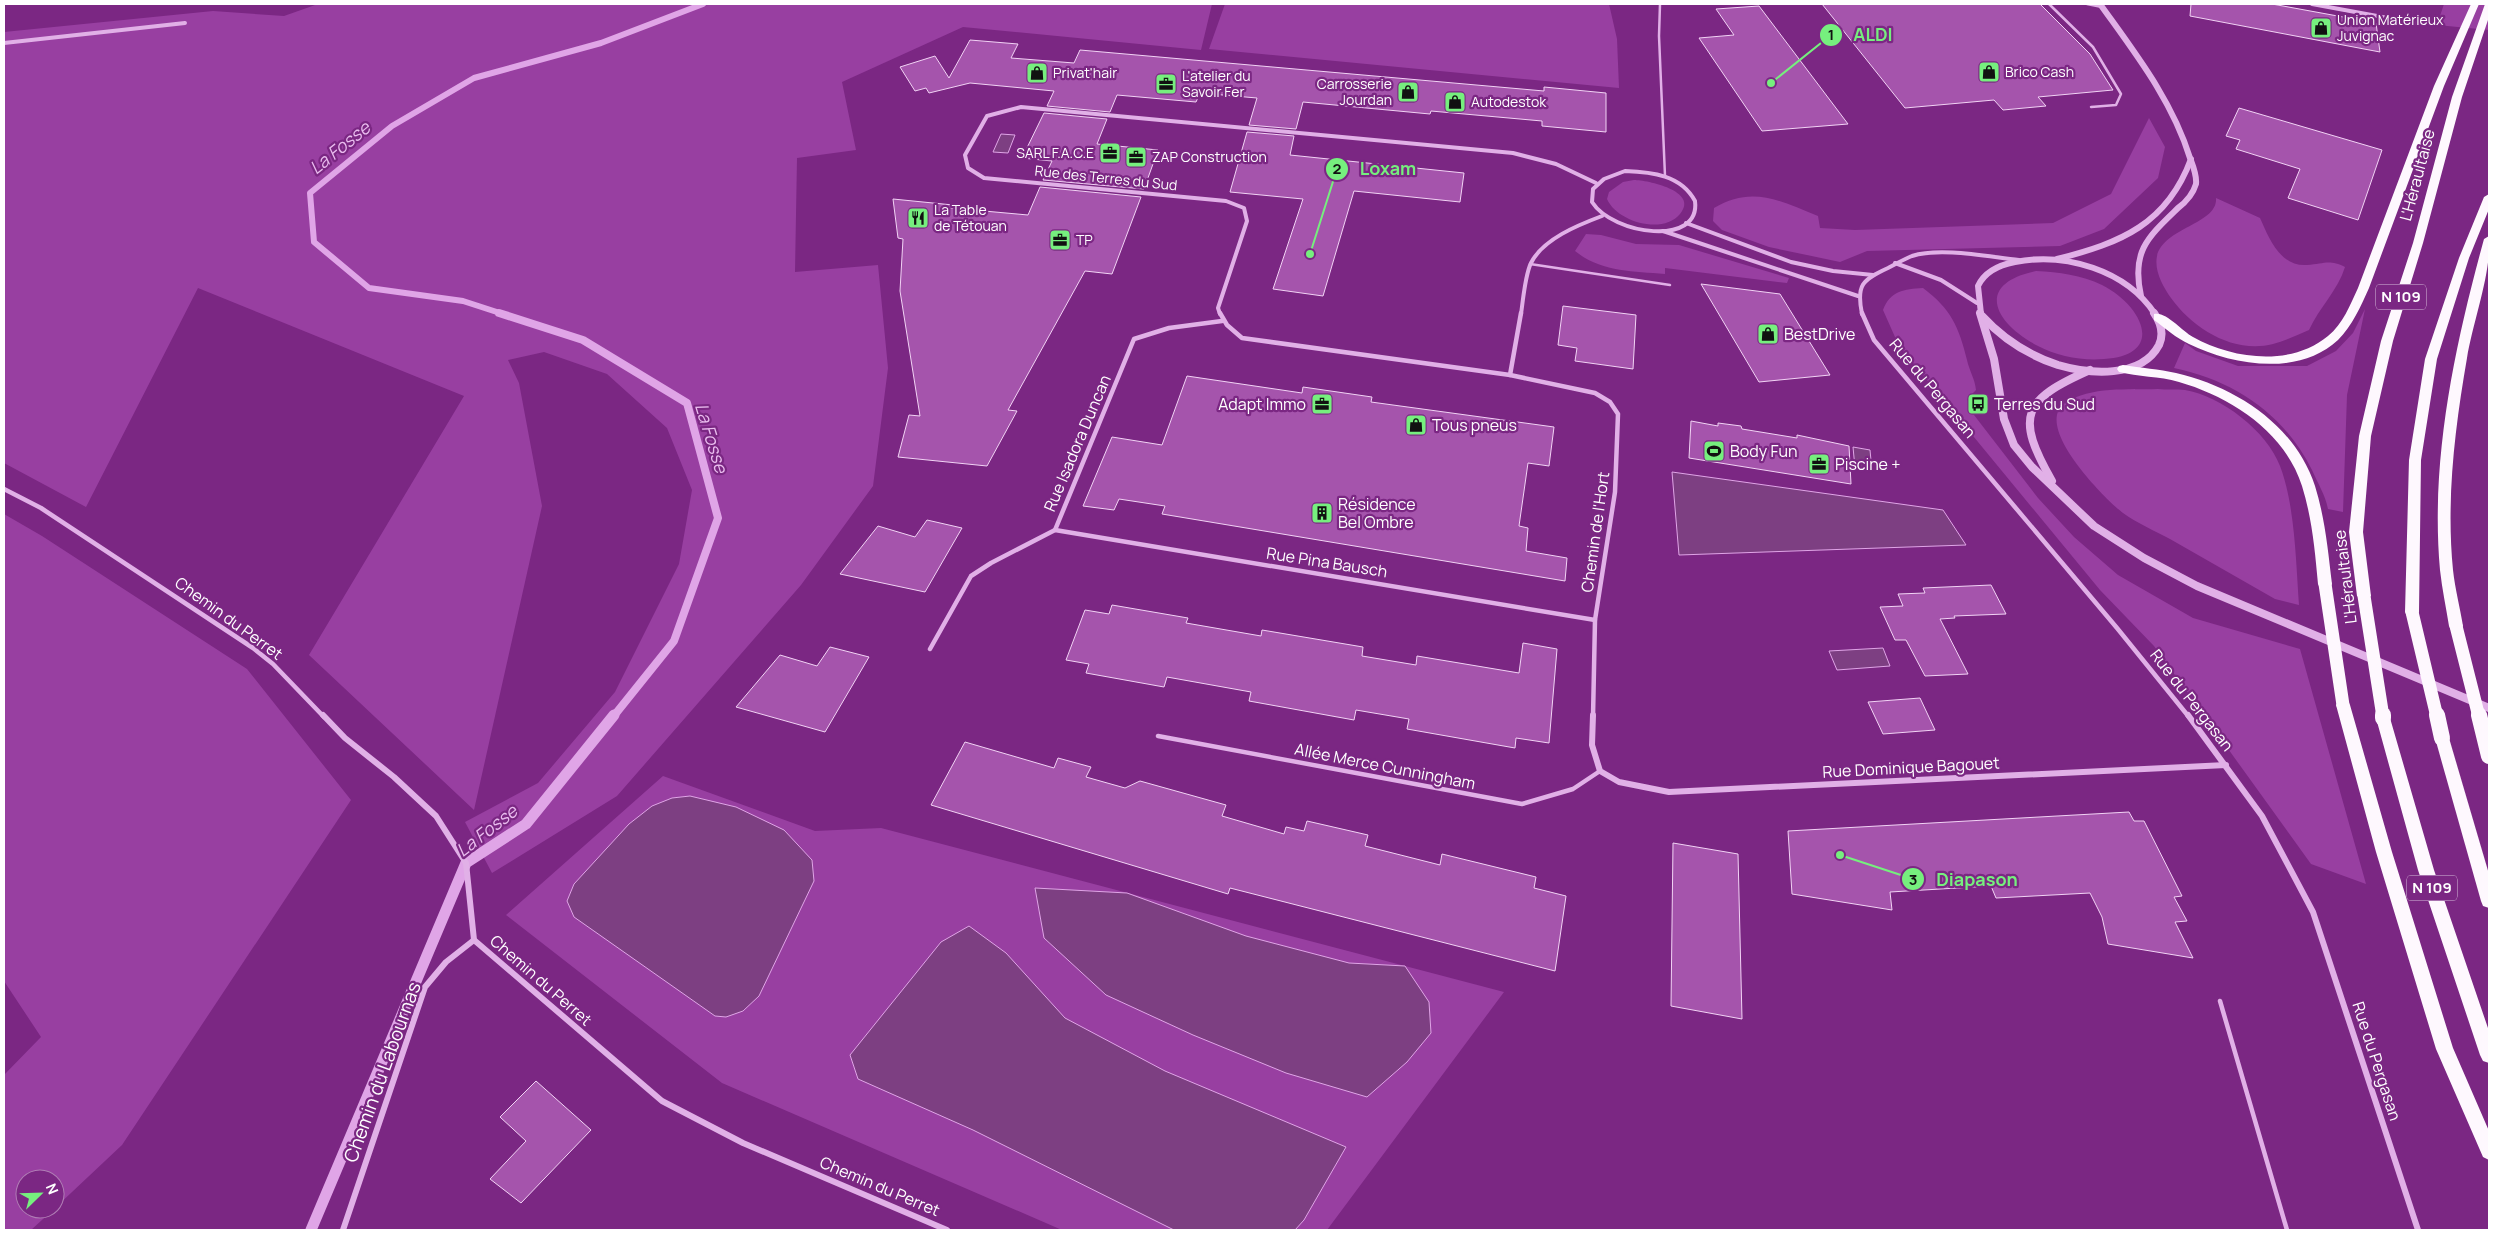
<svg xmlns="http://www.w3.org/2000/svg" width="2493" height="1234" font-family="Manrope,sans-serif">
<rect width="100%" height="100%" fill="#7b2783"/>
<g fill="#983fa1">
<path d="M318,4H1212L1201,50L963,27L842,82L856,150L797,158L795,272L878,265L888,368L873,486L801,585L617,796L492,873L465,822L538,783L615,692L679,564L692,490L667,428L607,374L544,352L508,360L519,383L542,506L474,810L309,655L464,396L198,288L86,507L4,463V32L213,11L284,16Z"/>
<path d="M1225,4H1609L1617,39L1619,88L1209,49Z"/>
<path d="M2444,4H2489V30L2437,25Z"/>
<path d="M2149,118L2165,147L2158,178L2104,229L2060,246L1867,251L1840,262L1769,247L1722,230L1713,221L1714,208C1752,185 1781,201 1818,216L1820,228L1855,230L2053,223L2111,194Z"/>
<path d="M1634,180C1647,180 1700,191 1680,214C1663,235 1617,222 1607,199L1609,192L1623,182Z"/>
<path d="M2216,198L2260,218C2269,238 2280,267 2307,265C2324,264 2329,259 2345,267C2338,290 2319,308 2309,330C2297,335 2285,341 2273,344C2234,354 2193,329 2171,298C2163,287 2154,271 2157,256C2164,227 2218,224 2216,198Z"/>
<path d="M1586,234L1601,235L1636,244L1679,245L1789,278L1787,283L1665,268V274C1632,271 1601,272 1575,251Z"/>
<path d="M2036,271C2059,272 2081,275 2102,285C2142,305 2167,355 2104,359C2082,361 2057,356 2038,346C1994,323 1974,284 2036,271Z"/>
<path d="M1923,288C1951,309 1959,327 1967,360C1969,370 1975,379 1976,390L1967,399L1974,415L2038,498L2074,537L2118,575L2193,618L2300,649L2366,884L2311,864L2154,646L2100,590L1899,346L1883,310C1890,291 1904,289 1923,288Z"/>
<path d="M2365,309L2347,395L2343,512L2328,509C2325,494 2318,484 2312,470C2284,414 2235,381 2174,368L2185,343L2196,351L2238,366H2307L2336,351L2353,333Z"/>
<path d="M2158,389C2166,390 2176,389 2185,390C2221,396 2267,431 2280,466C2295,505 2296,563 2299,605L2275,599C2240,579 2205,559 2170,539C2155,531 2137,523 2123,513C2105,499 2032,426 2065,403C2091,386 2128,390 2158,389Z"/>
<path d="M4,514L42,536L247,669L351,800L122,1145L55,1208V1179H25V1209H54L31,1230H4V1075L41,1037L4,981Z"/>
<path d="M663,776L815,831L881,828L1504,992L1327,1230H1062L722,1083L506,915Z"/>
</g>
<g fill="#7d3f82" stroke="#e0a5e7">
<path d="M1001,134L1015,135L1008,153L993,152Z"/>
<path d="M1853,447L1870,450L1872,471L1855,468Z"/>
<path d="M1672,472L1943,510L1966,545L1679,555Z"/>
<path d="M1883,648L1890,666L1837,670L1829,651Z"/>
<path d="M690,796L736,807L784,830L812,860L814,881L759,996L743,1011L726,1017L715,1016L574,917L567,901L574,884L629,824L652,806L672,798Z"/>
<path d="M1035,888L1127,893L1246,936L1349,963L1405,966L1429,1002L1431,1033L1407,1062L1367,1097L1286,1073L1193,1035L1106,995L1044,938Z"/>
<path d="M969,926L1006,953L1065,1018L1165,1071L1346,1147L1304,1220L1295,1230H1174L973,1130L858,1079L850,1055L941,942Z"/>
</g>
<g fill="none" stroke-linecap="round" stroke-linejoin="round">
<path stroke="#e0a5e7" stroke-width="6" d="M503,314L463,301L369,288L314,242L310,193L392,126L474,78L601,43L703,4"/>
<path stroke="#e0a5e7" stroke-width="8" d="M499,313L583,340L687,403L718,518L674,641L613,717"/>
<path stroke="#e0a5e7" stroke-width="11" d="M311,1230L466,863L526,824L614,715"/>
</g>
<g fill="#a554ac" stroke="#f2d3f5">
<path d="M1822,4H2040L2090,54L2113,90L2038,97L2046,106L2003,110L1994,100L1905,108Z"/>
<path d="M2191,4H2272L2376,23L2380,52L2190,16Z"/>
<path d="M1759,6L1848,124L1762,131L1699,38L1734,35L1716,9Z"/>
<path d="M970,40L1018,44L1011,58L1074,63L1080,50L1544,91V87L1606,93V132L1542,126V121L1431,111L1430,114L1303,102L1296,129L1249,125L1257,98L1200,93L1196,102L1117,95L1110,112L1047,106L1054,91L970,83L929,93L926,88L915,91L900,67L935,56L949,78Z"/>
<path d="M2239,108L2382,150L2358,220L2288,198L2300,169L2236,149L2240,140L2226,136Z"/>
<path d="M1044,113L1107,119L1097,144L1158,150L1144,189L1043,180L1052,161L1022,158Z"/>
<path d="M1247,132L1294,136L1290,155L1464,173L1460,202L1354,191L1323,296L1273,289L1303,199L1230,192Z"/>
<path d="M1040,187L1141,197L1112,274L1085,271L1008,410L1017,411L987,466L898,457L909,415L920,416L900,291L903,239L898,238L893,199L953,205L951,208L1028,215Z"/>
<path d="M1701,284L1780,294L1830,375L1759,382Z"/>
<path d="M1563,306L1636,315L1633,369L1575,361L1577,348L1558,345Z"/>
<path d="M1187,376L1302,393L1303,387L1372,397L1371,402L1554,427L1549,466L1528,463L1519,526L1528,528L1526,551L1567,558L1565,581L1162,514L1165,506L1119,499L1114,510L1083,506L1112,437L1162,445Z"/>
<path d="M1691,421L1718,426V423L1741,426L1742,429L1797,438V435L1849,446L1851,484L1689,458Z"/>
<path d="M927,520L962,528L925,592L840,574L878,526L915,537Z"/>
<path d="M1991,585L2006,614L1954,616L1955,618L1940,619L1968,674L1925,676L1906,640H1895L1880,607L1903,606L1898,594L1925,593L1923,588Z"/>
<path d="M1112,605L1188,618L1186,623L1261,636L1262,630L1363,647L1362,656L1416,665L1417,656L1519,673L1523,643L1557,649L1549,743L1516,738L1515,748L1407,729L1409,719L1356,710L1354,720L1249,701L1251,692L1167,677L1164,687L1086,673L1089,664L1066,660L1085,610L1109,614Z"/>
<path d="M830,647L869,657L825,732L736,707L780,655L817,666Z"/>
<path d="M1920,698L1935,730L1883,734L1868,702Z"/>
<path d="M965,742L1054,768L1058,758L1091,767L1086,777L1125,788L1140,781L1226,805L1222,816L1284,834L1286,827L1304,831L1307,821L1368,835L1365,846L1440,865L1442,854L1536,877L1534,888L1566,896L1555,971L1230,888L1228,894L931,805Z"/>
<path d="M2129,812L2134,821H2144L2182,896L2174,897L2187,921L2175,922L2193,958L2108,944L2102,917L2090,893L1996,898L1991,886L1890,892L1892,910L1792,894L1788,831Z"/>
<path d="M1673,843L1738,854L1742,1019L1671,1006Z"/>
<path d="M536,1081L591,1130L521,1203L490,1179L526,1141L500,1117Z"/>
</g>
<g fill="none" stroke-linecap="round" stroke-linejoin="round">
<g stroke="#e1b0e7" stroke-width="2.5">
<path d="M1660,4L1659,36L1665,176"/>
<path d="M2049,4L2093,47L2121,94L2116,105L2091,107"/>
<path d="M2087,4L2102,7"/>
<path d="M1530,264L1670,285"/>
</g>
<g stroke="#e1b0e7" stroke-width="4.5">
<path d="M1158,736L1522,804L1573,789L1600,771"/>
<path d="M2220,1001L2287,1230"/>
</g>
<g stroke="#e1b0e7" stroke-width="4">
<path d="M2312,4L2415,23"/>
<path d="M4,43L185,23"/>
<path d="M1625,171C1652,172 1681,175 1695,201C1701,247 1613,235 1592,202L1593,189L1604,179Z"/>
<path d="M1686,223L1791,262L1833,271L1873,275"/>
<path d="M1663,231L1858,296"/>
<path d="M1895,263L1941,280L1977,303"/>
<path d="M1220,314L1218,308L1247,221L1244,208L1226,201L984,178L968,168L965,155L987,116L1021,107L1513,153L1556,164L1596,183"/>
<path d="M1521,314C1523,301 1525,275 1531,263C1543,239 1578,225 1602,216"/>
<path d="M1862,314C1856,285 1862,280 1888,268C1896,264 1904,259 1912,256C1941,247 1989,257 2019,260"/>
</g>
<g stroke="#e1b0e7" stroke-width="4.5">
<path d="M1220,313L1227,325L1242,338L1510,375L1521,313"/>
<path d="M1862,313L1874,340L2117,628L2189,717"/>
<path d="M1510,375L1595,393L1610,402L1618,414L1615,492L1595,620L1593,717"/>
<path d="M4,489L41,508L253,648L273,664L324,717"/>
<path d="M1055,530L1595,620"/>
<path d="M930,649L971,576L991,563L1055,530L1134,339L1169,328L1222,321"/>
</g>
<g stroke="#e1b0e7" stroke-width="6">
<path d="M323,715L345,738L394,777L436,816L466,863L474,940L662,1101L743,1143L947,1230"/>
<path d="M1593,715L1592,745L1600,771L1619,782L1669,792L2226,765"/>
<path d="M2188,715L2262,816L2313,912L2418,1230"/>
<path d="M343,1230L425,987L446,962L474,940"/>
</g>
<g stroke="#e1b0e7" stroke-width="6">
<path d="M2100,4C2135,53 2172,100 2190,158C2193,166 2197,175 2196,184C2193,194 2186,202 2178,208C2148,237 2131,251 2141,296"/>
<path d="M2057,259C2121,243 2167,224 2191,159"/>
<path d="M1981,314L1978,286C1985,271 1999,265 2015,262C2065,252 2126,270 2155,314"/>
</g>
<g stroke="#e1b0e7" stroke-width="8">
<path d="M1980,313L1994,359L2004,419L2014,445L2032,467L2094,526L2144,558L2197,586L2489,708"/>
<path d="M1982,316C2003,339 2028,355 2058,365C2089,374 2141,379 2159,345C2164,334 2161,323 2154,313"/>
<path d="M2052,481C2015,416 2022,400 2090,370"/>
</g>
<g fill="#fef8fe" fill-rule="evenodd">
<path d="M2471,4H2479L2444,86L2369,288C2361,306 2352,326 2338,340C2298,377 2232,365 2189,344C2176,338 2165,328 2154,320V314C2166,311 2182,331 2193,337C2232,359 2291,367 2328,336C2343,324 2350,305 2358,288L2434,86Z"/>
<path d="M2485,4H2489V17L2462,97L2423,243L2393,341L2371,436L2363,532L2371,596L2364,601L2357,596L2349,532L2359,436L2381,341L2413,243L2452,97Z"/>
<path d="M2489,194V209L2469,258L2437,359L2421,460L2419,612L2417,616H2407L2405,612L2409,460L2425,359L2459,258L2484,197Z"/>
<path d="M2489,236C2492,272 2473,321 2467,358C2455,427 2446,500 2453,570C2455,589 2460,607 2463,626L2461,630H2451L2449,626C2446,607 2442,589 2440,570C2430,459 2455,345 2484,239Z"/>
<path d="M2123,365C2141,368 2159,369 2176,373C2236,387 2295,425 2315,486C2325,518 2328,551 2332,584L2330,588H2320L2318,584C2315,551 2312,518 2302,486C2285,432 2231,397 2179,382C2159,376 2138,377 2119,372L2117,369L2119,366Z"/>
<path d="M2343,699L2348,701L2350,705L2392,852L2453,1048L2489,1131V1160L2483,1157L2436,1049L2376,852L2336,705L2338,701Z"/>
<path d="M2383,712L2388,714L2390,718L2434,870L2489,1031V1063L2483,1061L2480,1055L2418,870L2376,718L2378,714Z"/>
<path d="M2442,732L2447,734L2449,738L2489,874V908L2483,906L2481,901L2435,738L2437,734Z"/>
</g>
<g stroke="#fef8fe" stroke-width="13">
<path d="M2325,584L2343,705"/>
<path d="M2364,596L2383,717"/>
<path d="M2412,612L2437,717"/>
<path d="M2456,626L2479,717"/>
</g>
<g stroke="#fef8fe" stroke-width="16">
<path d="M2383,715V718"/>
<path d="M2437,715L2442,738"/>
<path d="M2479,715L2489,756"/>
</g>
</g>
<defs>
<g id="shop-square" transform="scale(1.125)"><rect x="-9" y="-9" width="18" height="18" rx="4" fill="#76ef7e" stroke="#7b2783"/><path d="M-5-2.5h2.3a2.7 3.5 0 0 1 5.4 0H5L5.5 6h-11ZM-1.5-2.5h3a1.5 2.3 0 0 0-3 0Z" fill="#111"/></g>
<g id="office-square" transform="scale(1.125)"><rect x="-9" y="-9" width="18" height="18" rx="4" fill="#76ef7e" stroke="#7b2783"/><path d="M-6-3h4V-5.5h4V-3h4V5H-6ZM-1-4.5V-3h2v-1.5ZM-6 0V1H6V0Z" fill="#111"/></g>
<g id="restaurant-square" transform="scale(1.125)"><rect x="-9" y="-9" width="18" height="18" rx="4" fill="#76ef7e" stroke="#7b2783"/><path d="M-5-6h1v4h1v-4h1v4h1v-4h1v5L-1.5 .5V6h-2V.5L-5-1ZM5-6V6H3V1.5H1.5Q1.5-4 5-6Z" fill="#111"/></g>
<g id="bus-square" transform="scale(1.125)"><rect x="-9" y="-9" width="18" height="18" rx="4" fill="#76ef7e" stroke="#7b2783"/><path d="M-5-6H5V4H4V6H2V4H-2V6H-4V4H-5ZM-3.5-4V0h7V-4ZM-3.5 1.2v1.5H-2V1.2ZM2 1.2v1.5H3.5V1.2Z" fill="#111"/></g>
<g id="stadium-square" transform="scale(1.125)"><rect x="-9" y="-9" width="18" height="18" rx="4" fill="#76ef7e" stroke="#7b2783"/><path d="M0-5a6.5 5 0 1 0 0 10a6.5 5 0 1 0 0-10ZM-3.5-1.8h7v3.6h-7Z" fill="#111"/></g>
<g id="building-square" transform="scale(1.125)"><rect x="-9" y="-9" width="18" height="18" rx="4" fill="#76ef7e" stroke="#7b2783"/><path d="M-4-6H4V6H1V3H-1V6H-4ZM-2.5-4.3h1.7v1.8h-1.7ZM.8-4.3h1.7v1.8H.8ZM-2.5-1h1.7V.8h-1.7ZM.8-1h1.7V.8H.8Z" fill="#111"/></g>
</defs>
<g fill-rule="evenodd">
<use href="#shop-square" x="2321" y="28"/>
<use href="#shop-square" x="1989" y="72"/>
<use href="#shop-square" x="1037" y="73"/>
<use href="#office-square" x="1166" y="84"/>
<use href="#shop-square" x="1408" y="92"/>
<use href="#shop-square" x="1455" y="102"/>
<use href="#office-square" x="1110" y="153"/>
<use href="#office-square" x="1136" y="157"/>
<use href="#restaurant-square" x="918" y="218"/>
<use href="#office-square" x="1060" y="240"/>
<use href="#shop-square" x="1768" y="334"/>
<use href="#office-square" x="1322" y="404"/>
<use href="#bus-square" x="1978" y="404"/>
<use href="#shop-square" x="1416" y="425"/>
<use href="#stadium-square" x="1714" y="451"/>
<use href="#office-square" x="1819" y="464"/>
<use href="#building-square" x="1322" y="513"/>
</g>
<g text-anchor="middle" stroke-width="4.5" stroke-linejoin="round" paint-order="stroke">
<g font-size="14" fill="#fff" stroke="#7b2783" text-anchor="start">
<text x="2337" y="25">Union Matérieux<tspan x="2337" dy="16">Juvignac</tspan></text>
<text x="2005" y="77">Brico Cash</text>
<text x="1053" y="78">Privat'hair</text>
<text x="1182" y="81">L'atelier du<tspan x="1182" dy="16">Savoir Fer</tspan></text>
<text x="1392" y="89" text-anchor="end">Carrosserie<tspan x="1392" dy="16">Jourdan</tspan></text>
<text x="1471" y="107">Autodestok</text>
<text x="1094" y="158" text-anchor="end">SARL F.A.C.E</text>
<text x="1152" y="162">ZAP Construction</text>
<text x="934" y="215">La Table<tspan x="934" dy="16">de Tétouan</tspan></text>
<text x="1076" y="245">TP</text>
</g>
<g font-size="14" fill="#fff" stroke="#7b2783">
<text transform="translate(1106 178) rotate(6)" y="5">Rue des Terres du Sud</text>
</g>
<g fill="#7b2783" stroke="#d7beda" stroke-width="1">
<rect x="2376" y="284.5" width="50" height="25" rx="4"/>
<rect x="2407" y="875.5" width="50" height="25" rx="4"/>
</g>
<g font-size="15" font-weight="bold" fill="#fff">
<text x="2401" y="302">N 109</text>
<text x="2432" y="893">N 109</text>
</g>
<g font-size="16" fill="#fff" stroke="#7b2783">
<text transform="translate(2417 175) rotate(-75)" y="6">L'Héraultaise</text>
<text transform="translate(1933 388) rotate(50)" y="6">Rue du Pergasan</text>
<text transform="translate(1077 443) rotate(-67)" y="6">Rue Isadora Duncan</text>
<text transform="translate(1595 532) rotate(-82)" y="6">Chemin de l'Hort</text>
<text transform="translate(1327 562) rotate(9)" y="6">Rue Pina Bausch</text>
<text transform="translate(2345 577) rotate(-97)" y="6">L'Héraultaise</text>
<text transform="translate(229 618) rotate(36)" y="6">Chemin du Perret</text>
<text transform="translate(2192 700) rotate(52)" y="6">Rue du Pergasan</text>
<text transform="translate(1385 766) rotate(11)" y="6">Allée Merce Cunningham</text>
<text transform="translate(1911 767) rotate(-3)" y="6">Rue Dominique Bagouet</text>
<text transform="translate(541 980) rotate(41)" y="6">Chemin du Perret</text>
<text transform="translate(2377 1061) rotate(72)" y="6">Rue du Pergasan</text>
<text transform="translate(880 1186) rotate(23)" y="6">Chemin du Perret</text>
</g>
<g font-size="16" fill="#fff" stroke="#7b2783" text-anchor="start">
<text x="1784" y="340">BestDrive</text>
<text x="1306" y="410" text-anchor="end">Adapt Immo</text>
<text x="1994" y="410">Terres du Sud</text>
<text x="1432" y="431">Tous pneus</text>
<text x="1730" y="457">Body Fun</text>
<text x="1835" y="470">Piscine +</text>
<text x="1338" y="510">Résidence<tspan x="1338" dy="18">Bel Ombre</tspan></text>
</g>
<g font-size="18" font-style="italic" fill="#e9bcee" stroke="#7b2783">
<text transform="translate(340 148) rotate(-39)" y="6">La Fosse</text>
<text transform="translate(711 438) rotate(73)" y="6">La Fosse</text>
<text transform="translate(487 831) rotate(-38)" y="6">La Fosse</text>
</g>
<g font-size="19" fill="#fff" stroke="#7b2783">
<text transform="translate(382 1072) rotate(-70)" y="7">Chemin du Labournas</text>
</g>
</g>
<path fill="none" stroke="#76ef7e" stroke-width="2" d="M1771 83L1831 35M1310 254L1337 169M1840 855L1913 879"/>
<g fill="#76ef7e" stroke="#7b2783" stroke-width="2">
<circle cx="1771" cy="83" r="5"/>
<circle cx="1310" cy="254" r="5"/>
<circle cx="1840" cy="855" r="5"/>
<circle cx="1831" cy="35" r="12"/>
<circle cx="1337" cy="169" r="12"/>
<circle cx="1913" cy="879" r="12"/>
</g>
<g font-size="15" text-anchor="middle" font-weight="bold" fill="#111">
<text x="1831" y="40">1</text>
<text x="1337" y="174">2</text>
<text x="1913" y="885">3</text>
</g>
<g font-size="18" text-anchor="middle" font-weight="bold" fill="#76ef7e" stroke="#7b2783" stroke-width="4.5" stroke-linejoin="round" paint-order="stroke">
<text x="1873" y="41">ALDI</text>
<text x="1388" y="175">Loxam</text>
<text x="1977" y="886">Diapason</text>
</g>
<rect width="2493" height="1234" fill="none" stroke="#ffffff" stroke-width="10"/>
<g transform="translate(40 1194) rotate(67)"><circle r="24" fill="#7b2783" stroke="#b07db5"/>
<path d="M0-4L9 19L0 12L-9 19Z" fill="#76ef7e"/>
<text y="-8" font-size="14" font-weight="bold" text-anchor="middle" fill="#ffffff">N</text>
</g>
</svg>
